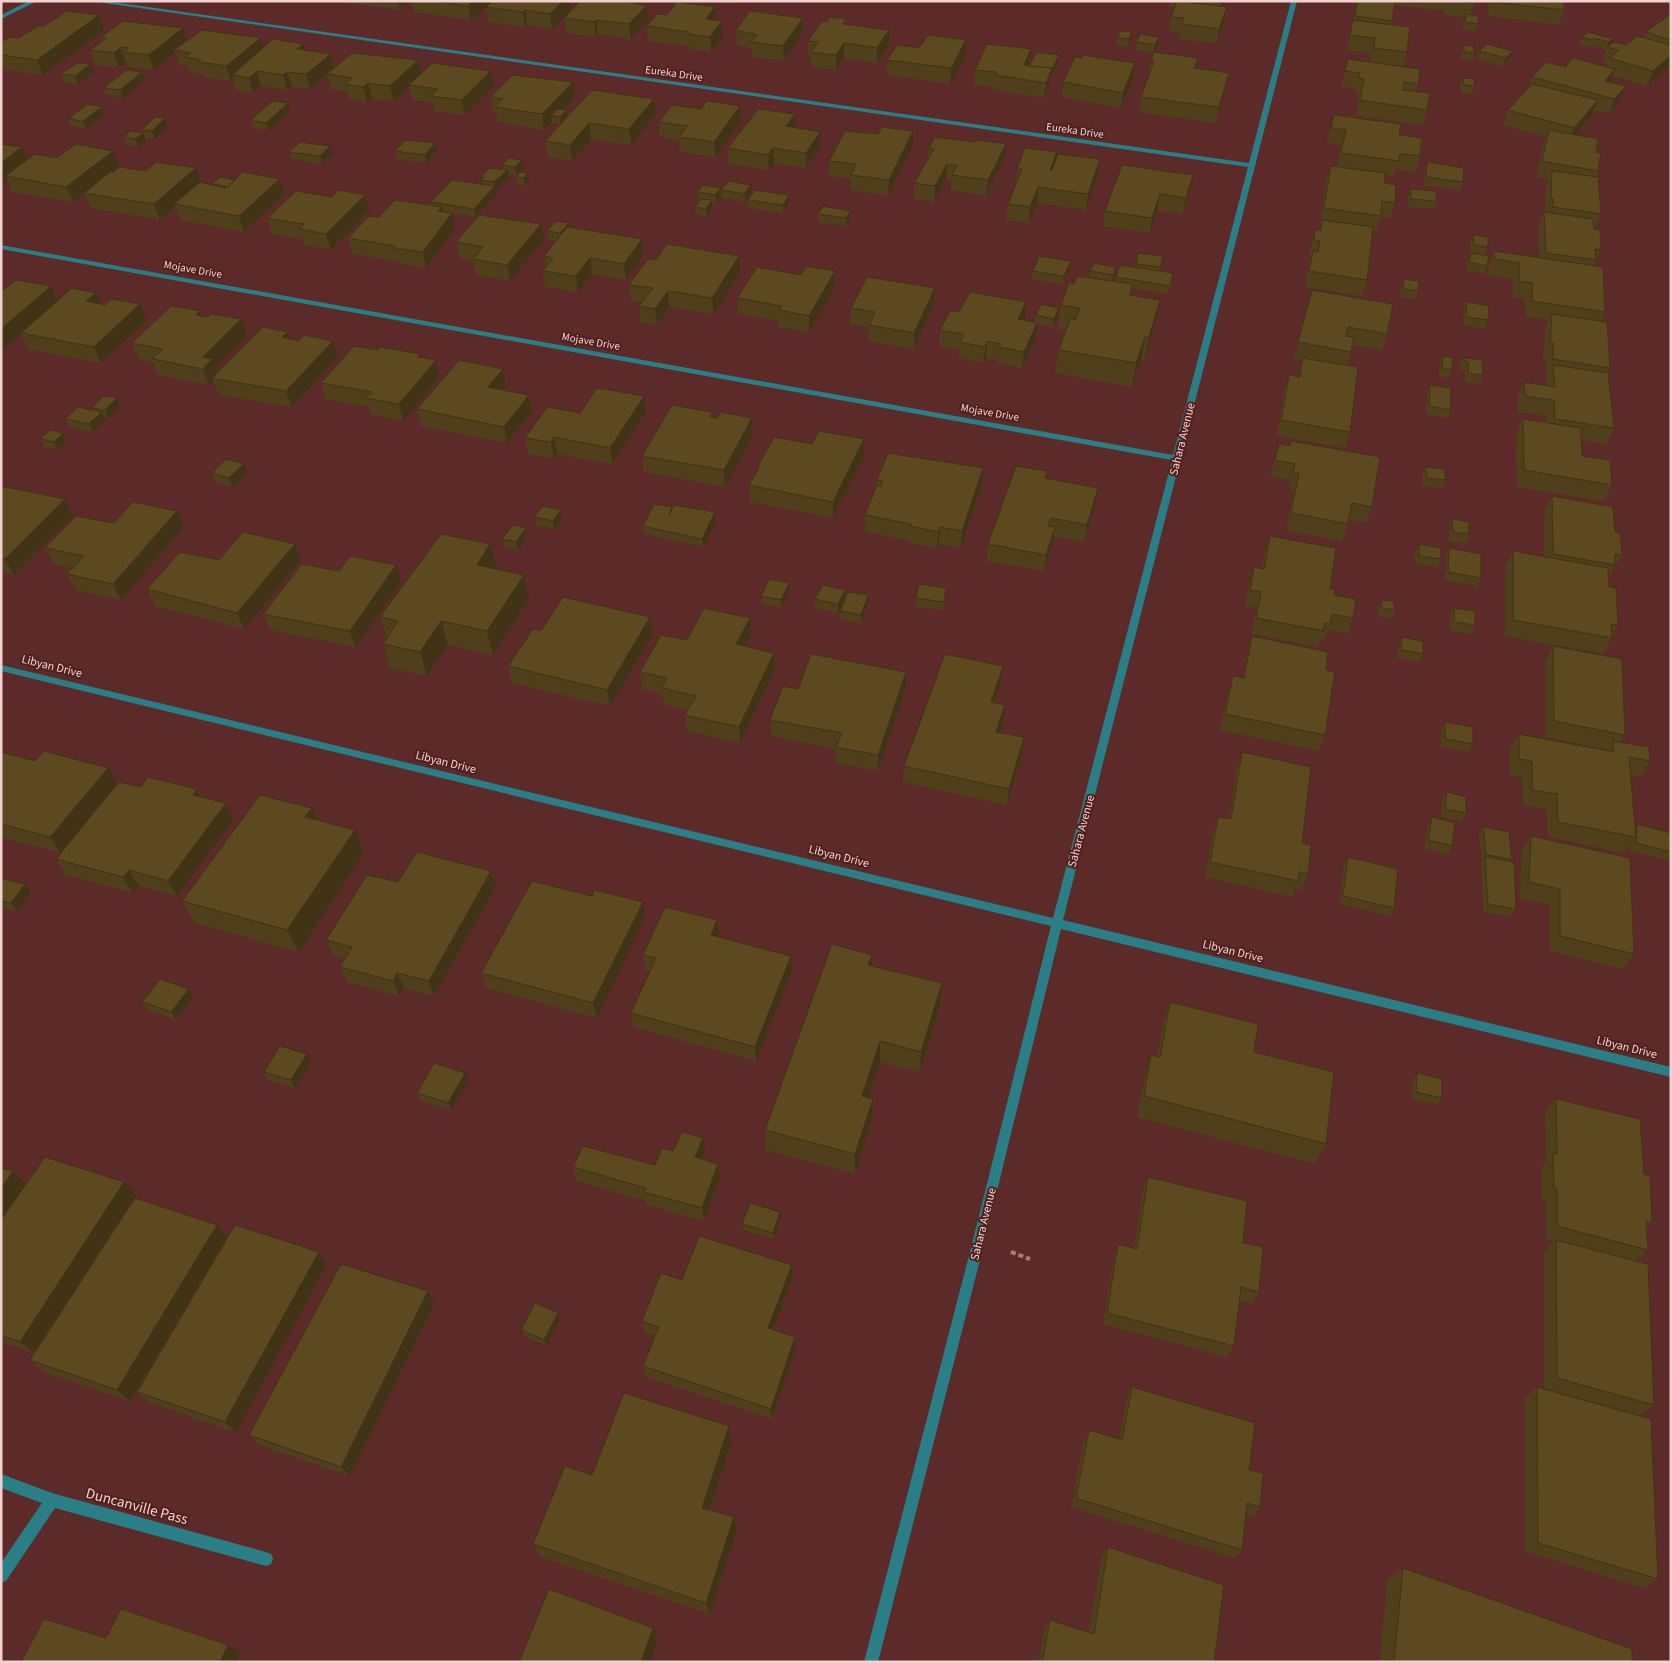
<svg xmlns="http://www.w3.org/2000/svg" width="1672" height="1663" font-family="'Source Sans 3',sans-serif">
<rect width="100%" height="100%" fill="#5c2b29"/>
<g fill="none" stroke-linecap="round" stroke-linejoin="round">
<path stroke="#a77f7d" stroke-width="4" stroke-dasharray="5 3" stroke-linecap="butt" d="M1011,1252L1030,1259"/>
<g fill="#2a7f86" fill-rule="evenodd">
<path d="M29,1H37L1,19V15Z"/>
<path d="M90,1H106L1249,163L1291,1H1297L1063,920L1671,1067V1077L1061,929L985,1240L878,1662H864L973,1240L1051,926L1,671V665L1053,918L1172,460L1,249V245L1173,455L1248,167Z"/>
<path d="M1,1474L52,1493L266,1552L271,1554L273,1559L271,1564L266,1566L55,1508L6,1581L1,1583V1563L42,1503L1,1488Z"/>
</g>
</g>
<g fill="#503f1b">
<path d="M343,1H411L400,10L344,2Z"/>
<path d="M412,1H492L471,20L414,12Z"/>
<path d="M718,1H733L731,4L718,2Z"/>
<path d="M1170,1H1224L1222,7H1227L1224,22L1217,43L1179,39L1180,33L1168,31L1171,17L1174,7H1169Z"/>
<path d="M1357,1H1475L1471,15L1478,24L1475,31L1463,30V22L1465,17L1445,15V11L1394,5L1391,25L1407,52L1403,66L1418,84L1415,91L1427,110L1423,125L1356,116L1360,94L1355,93L1356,89L1341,86L1348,59L1370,62L1371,53L1347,50Z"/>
<path d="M1489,1H1564V10L1559,25L1488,16Z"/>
<path d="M646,6L648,21L630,39L598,34L596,37L566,33L564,18Z"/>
<path d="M486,7L570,11L552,29L527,25L525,27L489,22Z"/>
<path d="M715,7L716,20L723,36L711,52L690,49L689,46L648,41L647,26L667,15Z"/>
<path d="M1671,14V64L1647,86L1613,76L1610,82L1626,86L1619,101L1609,114L1594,110L1592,115L1576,135L1596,152L1598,171L1596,177L1601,214L1594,229L1601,250L1594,265L1605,312L1601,321L1610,368L1608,373L1614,428L1606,444L1582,440V456L1612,485L1604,501L1517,487L1516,435L1523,419L1547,422L1546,416L1518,412L1517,399L1524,382L1546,386V381L1548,376H1546V359H1543L1545,330L1549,320L1526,317L1525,299L1512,297L1513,279L1488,275V267L1494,251L1539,257L1538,228L1544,212L1546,187L1549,179L1536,177L1543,146L1546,137L1503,125L1508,110L1529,87L1532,77L1565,67H1607L1608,64L1602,62L1607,49L1606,50L1591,46L1589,48L1579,45L1582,37L1613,39L1610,45H1626L1644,38L1646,32Z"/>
<path d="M827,22L846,24L889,45L877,63L844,58L836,70L811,67V56H808V41Z"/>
<path d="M183,28L187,41L264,48L304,50L331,54L334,68L421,73L494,86L465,115L434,111L433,103L412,100L409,87L394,101L372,98L367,102L349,99L347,92L331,89L327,75L310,89L292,87L287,90L261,86L253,93L236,90L233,79L231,81L204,77L203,74L190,72L188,66L179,65L175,53L154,70L129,67L127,62H126L119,67L96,65L90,50L102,40L101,37Z"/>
<path d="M104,30L43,75L1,69V42L19,38Z"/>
<path d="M736,30L803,32L784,61L752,57V48L737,45Z"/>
<path d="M1117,38L1131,40L1128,47L1116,45Z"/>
<path d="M1136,42L1158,45L1153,53L1135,50Z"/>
<path d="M1464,45L1474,53L1472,61L1461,60L1462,52Z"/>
<path d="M919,48L966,55L950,84L887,75V60Z"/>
<path d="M1031,49L1029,66L1059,55L1058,63L1050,79V83L1044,98L994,90V87L974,85L975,70Z"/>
<path d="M1479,51L1510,58L1503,66L1477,59Z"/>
<path d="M1151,61L1196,69L1226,88L1216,123L1139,112L1141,97L1149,76H1148Z"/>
<path d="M1135,63L1133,78L1121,108L1062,97L1063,82Z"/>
<path d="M91,64L94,72L78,84L64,82L61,74Z"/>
<path d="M142,72L145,80L123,98L106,95L104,88Z"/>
<path d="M1463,78L1475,86L1472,94L1461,93L1460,85Z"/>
<path d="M491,97H575L563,110H567L568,117L654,99L656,114L631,145L591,139L572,161L548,157L545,141L560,124L552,123V121L544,130L498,122L496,113H493Z"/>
<path d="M288,103L290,111L269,130L253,128L251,120Z"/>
<path d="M740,106L741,121L715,157L680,152L679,140L660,137L659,122L701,109Z"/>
<path d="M102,107L105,114L86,129L71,126L68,119Z"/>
<path d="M795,114V128L820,147L806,168L774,163L769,170L728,164V148Z"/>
<path d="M1334,115L1399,135L1420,156L1415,172L1396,169L1394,177L1385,175L1384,183L1395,203L1390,219L1381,217L1376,232L1373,231L1367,280L1362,296L1305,287L1308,267L1311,257L1309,256L1311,246L1315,230H1319L1321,224H1320L1326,182L1331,166L1337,167L1341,145L1327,143Z"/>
<path d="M165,118L168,126L155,139L145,138L146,141L138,147L126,145L123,137L143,133L142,130Z"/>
<path d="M1,144L22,147L28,159L57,158L113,151L119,166L112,172L201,183L212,185V184L284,194L244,232L180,220L175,207L160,220L91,208L84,194L73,202L12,192L7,180L1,184Z"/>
<path d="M913,146L888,196L851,190V179L829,176V161Z"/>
<path d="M929,148L1004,159L986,196L951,190L952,180L946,179L934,202L914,199V183L928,159Z"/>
<path d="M395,151H437L427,163L397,159Z"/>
<path d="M289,152L332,154L322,164L291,159Z"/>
<path d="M1057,152L1056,159H1100L1098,175L1086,210L1037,203L1029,223L1006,220L1008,204L1016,184L1017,168Z"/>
<path d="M522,160L523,167L517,175L508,174L509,178L496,190V194L476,217L452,213L455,229L426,268L399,264L398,261L353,254L348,238L379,217L431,205V202L482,184L481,177L503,170L502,165Z"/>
<path d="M1427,162L1463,182L1460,190L1424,185L1425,170Z"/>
<path d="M528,173L529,181L525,186L517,185L516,177Z"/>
<path d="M1193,175L1190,190L1183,214L1157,210L1150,233L1103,226L1105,211Z"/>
<path d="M751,185V193L745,202L721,198V190Z"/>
<path d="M721,188V196L716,203H712V208L707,217L696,215L695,207L700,200H698V192Z"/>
<path d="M1410,189L1437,201L1434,209L1408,207V197Z"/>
<path d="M789,195V203L783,213L748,208V200Z"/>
<path d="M332,197L369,210L331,250L304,245L302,239L272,234L267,218Z"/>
<path d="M851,211L850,219L846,226L818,222V214Z"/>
<path d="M541,224L544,240L510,281L476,275L473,261L459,258L456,242Z"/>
<path d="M570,228L642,239L643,255L626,280L592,274L578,292L545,287L543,271L546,267L544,256L556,241L548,239L547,231Z"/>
<path d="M1473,235L1488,247L1485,255L1473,253L1487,266L1484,274L1466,270L1468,261L1471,253L1470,243Z"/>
<path d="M1138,253L1163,256L1160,271L1172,281L1168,294L1132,288L1131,295L1160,300L1155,324L1144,361L1141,360L1132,387L1055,373L1059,350L1066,330L1058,329L1061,305L1074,284L1090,278V271L1115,267L1114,275L1112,281L1115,282L1116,277L1136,267Z"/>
<path d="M739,256L740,272L714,314L669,307L657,325L641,322L639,306L642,302L631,301L629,285L656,260Z"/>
<path d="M1070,269L1063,284L1032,279L1033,271Z"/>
<path d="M835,271V287L809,332L779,327V321L738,314L737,298L801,275Z"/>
<path d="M1404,279L1418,291L1415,299L1400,297L1401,287Z"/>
<path d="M51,286L57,301L96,293L101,304L147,320L101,363L28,349L21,334L1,352V291Z"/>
<path d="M935,288L934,305L914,349L868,341L869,327L850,324L851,308Z"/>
<path d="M1312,290L1387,334L1382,350L1353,345L1347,365L1350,432L1345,448L1277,436L1284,392L1289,375L1298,377L1302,360L1294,359Z"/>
<path d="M1467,302L1488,320L1485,329L1463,325L1464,310Z"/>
<path d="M1059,308L1058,316L1053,327L1037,324L1036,339L1022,368L997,363L998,360L986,358L983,363L959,358V350L939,346L940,330L959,312L1025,318L1024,320L1035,322L1036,315Z"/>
<path d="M202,316L247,336L215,367L218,373L288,332L290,339L299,341H333L338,357L292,407L219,395L213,381L209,385L158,375L153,362L139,359L132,343Z"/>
<path d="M1443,356L1452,370L1449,378L1439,376L1440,364Z"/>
<path d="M421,358L439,377L403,421L371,414L369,407L326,399L321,383Z"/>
<path d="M1463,358L1483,375L1479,384L1465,382V370H1460V366Z"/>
<path d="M503,369L506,386L503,390L529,395L532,411L507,443L421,426L417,409Z"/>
<path d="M1430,385L1450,410L1447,418L1426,414L1427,393Z"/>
<path d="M644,396L646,412L612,464L557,454L554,459L528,454L525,438L580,413Z"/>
<path d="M117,398L120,406L109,418H105L106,420L93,432L69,427L65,419L93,410L92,408Z"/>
<path d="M712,412L713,417L753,434L725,487L644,472L642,456Z"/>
<path d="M63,433L67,441L58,450L45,447L40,439Z"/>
<path d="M864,439V456L833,518L750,502L749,485L758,470V466L812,444Z"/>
<path d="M1291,441L1372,507L1366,523L1349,520L1342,541L1286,530L1294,490L1288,488L1290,480L1270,476L1279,444L1290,446Z"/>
<path d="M1425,467L1446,480L1442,488L1423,486L1422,475Z"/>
<path d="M1047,471L1046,478L1095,504L1084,542L1053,536L1052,544L1044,571L987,561L988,544Z"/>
<path d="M248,472L232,487L215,482L212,473Z"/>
<path d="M877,480L982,485L961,548L939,544L937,548L909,543V540L865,532V515L877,485Z"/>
<path d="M1,486L73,515L14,575L1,572Z"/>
<path d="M1552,496L1615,532L1622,555L1608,578L1609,587L1618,625L1612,636V638L1603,654L1505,636V568L1513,551L1544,557V512Z"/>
<path d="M672,507V509L715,512L716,521L703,547L644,534L643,526Z"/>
<path d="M561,510L562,518L554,530L536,525L534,517Z"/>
<path d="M1452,519L1469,534L1466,543L1449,541V527Z"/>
<path d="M114,523L184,527L121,600L76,590L67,574L72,568L54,564L45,548Z"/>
<path d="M527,536L518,550L504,547L502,539Z"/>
<path d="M1270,536L1330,589L1334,595L1353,618L1347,634L1328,630L1324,640L1320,639L1318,647L1252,634L1256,608L1245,606L1249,584L1254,567L1262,569L1265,552Z"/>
<path d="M295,544L301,560L244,629L155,606L147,589L219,560Z"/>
<path d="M1419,544L1441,559L1438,567L1415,564V553Z"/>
<path d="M1449,548L1481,578L1477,586L1445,580L1446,557Z"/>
<path d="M496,569L524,575L529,599L493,655L448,645L427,676L390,668L383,644L387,638L380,617Z"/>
<path d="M339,571L401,582L356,647L270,630L263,614Z"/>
<path d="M946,588L943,610L916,607V598Z"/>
<path d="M845,590V598L838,613L815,608V599Z"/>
<path d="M789,591L781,608L762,604L761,596Z"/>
<path d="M868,595V604L861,623L840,620V611Z"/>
<path d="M1381,600L1395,610L1392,618L1379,617L1378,608Z"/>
<path d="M1454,608L1475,625L1471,634L1450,630V616Z"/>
<path d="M750,618L751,634L744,646L775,670L740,743L687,731L685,715L688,710L664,704L662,693L642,689L640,672L687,640Z"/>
<path d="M541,631L653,634L610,706L512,683L508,666Z"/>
<path d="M1252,636L1326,670L1325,735L1319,751L1220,730L1228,692L1233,676L1243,678L1247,653Z"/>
<path d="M1402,637L1423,654L1419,662L1397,658L1399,645Z"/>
<path d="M1553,646L1625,735L1621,742L1650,761L1640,777L1631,775L1635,827L1637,824L1671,833V861L1630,851L1631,845L1625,853L1548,837L1547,810L1523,805V778L1510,775V750L1519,734L1607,750H1608L1545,737V663Z"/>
<path d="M1001,682L994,702L1003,721L999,732L1024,737L1022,753L1007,805L903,782L904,766Z"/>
<path d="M906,688L878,771L836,763V749L771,736L770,720L798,689Z"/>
<path d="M1445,722L1473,744L1469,752L1441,747V730Z"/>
<path d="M1,752L35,761L108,768L117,784L60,853L1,837Z"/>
<path d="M1242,752L1302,843L1308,874L1302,890L1295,888L1292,897L1205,877L1213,832L1218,817L1229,819L1237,768Z"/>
<path d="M141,787L197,789L201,797L226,803L234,819L177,896L139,886L133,893L66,875L56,859Z"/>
<path d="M1447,792L1466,813L1461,821L1441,817L1442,800Z"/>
<path d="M1432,817L1452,846L1448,854L1424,848L1428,825Z"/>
<path d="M317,820L355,830L364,853L299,952L195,923L182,901Z"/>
<path d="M1483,827L1512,859L1511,861L1516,909L1511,917L1484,912L1481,865L1482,863L1479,836Z"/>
<path d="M1531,836L1634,954L1623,969L1550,951V905L1520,898L1521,851Z"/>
<path d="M1348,857L1394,908L1390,916L1340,904L1344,865Z"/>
<path d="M491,871L496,887L434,996L404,988L399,996L347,982L340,967L345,958L333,955L326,940L398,882Z"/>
<path d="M1,882L25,884L31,892L17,911L1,907Z"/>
<path d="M645,917L597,1018L486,988L481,973Z"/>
<path d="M717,920L718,937L792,971L756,1061L634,1027L631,1013L650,971L645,970L643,955Z"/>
<path d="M872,955V966L942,983L940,1005L920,1072L880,1062L868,1098L872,1119L855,1174L766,1150L765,1130Z"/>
<path d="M193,997L176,1020L147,1010L142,1002Z"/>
<path d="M1170,1002L1254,1052L1326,1144L1315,1164L1137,1117L1145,1076L1151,1055L1157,1056L1163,1024Z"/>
<path d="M311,1061L295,1088L268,1080L264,1072Z"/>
<path d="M1417,1073L1442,1098L1437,1105L1412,1099L1413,1080Z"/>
<path d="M468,1080L452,1110L420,1100L417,1093Z"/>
<path d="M1556,1099L1644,1174L1652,1223L1646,1228L1648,1250L1636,1261L1654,1405L1639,1416L1658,1579L1643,1588L1525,1551V1398L1537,1387L1544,1389V1252L1554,1241L1546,1239V1202L1542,1201V1166L1546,1162L1545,1113Z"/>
<path d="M703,1138L705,1151L702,1159L720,1177L704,1221L647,1205L646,1201L577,1181L573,1167L655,1165L673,1151Z"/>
<path d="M1,1168L13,1171L26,1185L136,1195L33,1353L1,1342Z"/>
<path d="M1148,1177L1243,1243L1259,1292L1252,1304L1239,1300L1234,1346L1227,1357L1103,1324L1114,1257L1118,1244L1134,1248L1143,1191Z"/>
<path d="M780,1212L781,1218L774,1239L743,1230L742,1224Z"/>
<path d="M217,1225L227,1237L130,1401L44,1372L30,1360Z"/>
<path d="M327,1264L236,1433L149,1402L137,1392Z"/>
<path d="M792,1265L793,1277L773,1330L795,1337L796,1348L772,1419L646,1377L643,1366L655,1336L645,1333L642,1321L682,1280Z"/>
<path d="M428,1291L435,1303L350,1476L259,1445L249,1435Z"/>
<path d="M558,1313L560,1319L547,1346L524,1336L521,1330Z"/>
<path d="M1132,1387L1249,1470L1260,1507L1253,1516L1246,1514L1242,1550L1235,1558L1071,1507L1084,1440L1089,1430L1119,1439L1127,1398Z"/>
<path d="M732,1441L710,1510L737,1530L710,1614L541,1557L533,1544L592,1475Z"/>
<path d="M1108,1547L1214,1662H1038L1044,1631L1050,1620L1089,1632L1101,1560Z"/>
<path d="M1403,1568L1632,1662H1380L1387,1580Z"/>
</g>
<g fill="#413316">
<path d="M398,1H411L400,10Z"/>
<path d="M473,1H492L471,20L468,6Z"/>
<path d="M563,1H569L570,11L552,29L550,14Z"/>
<path d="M1222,1H1224L1219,15Z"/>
<path d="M646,6L648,21L630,39L629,24Z"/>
<path d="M715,7L716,22L706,19Z"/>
<path d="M1227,7L1224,22L1217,43L1219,29Z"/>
<path d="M525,10L527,25L525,27L523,12Z"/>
<path d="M99,15L104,30L43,75L37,60Z"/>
<path d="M803,18V32L784,61L783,46Z"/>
<path d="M596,20L598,34L596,37L594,22Z"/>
<path d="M722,21L723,36L711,52L710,37Z"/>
<path d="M183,28L188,43L174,50L175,53L154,70L149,55Z"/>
<path d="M889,30V45L877,63V48Z"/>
<path d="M1132,32L1131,40L1128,47L1129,39Z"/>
<path d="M1159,37L1158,45L1153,53L1155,45Z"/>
<path d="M261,38L265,53L232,75L233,79L231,81L226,66Z"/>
<path d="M1613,39L1610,46L1607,47L1606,50L1609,42Z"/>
<path d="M966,40V55L950,84L951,68Z"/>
<path d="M844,43V58L836,70V55Z"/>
<path d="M303,44L307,59L297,49Z"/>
<path d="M120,47L126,62L119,67L114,53Z"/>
<path d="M1031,49L1029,64L1023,80L1024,65Z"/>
<path d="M1513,51L1510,58L1503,66L1506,58Z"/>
<path d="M331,54L334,68L310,89L306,74Z"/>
<path d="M1059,55L1058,63L1050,79V83L1044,98L1046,83L1052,68Z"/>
<path d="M1671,55V64L1647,86L1653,71Z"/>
<path d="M418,60L422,75L409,85V87L394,101L390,86Z"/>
<path d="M1135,63L1133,78L1121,108L1123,93Z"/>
<path d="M91,64L94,72L78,84L75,76Z"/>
<path d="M1615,69L1609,84L1599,96L1605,81Z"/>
<path d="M257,71L261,86L253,93L249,78Z"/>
<path d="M491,71L494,86L465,115L462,100Z"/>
<path d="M142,72L145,80L123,98L120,90Z"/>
<path d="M287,72L292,87L287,90L283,75Z"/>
<path d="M1229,73L1226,88L1216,123L1219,107Z"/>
<path d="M573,82L575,97L557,116L551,115L552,121L544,130L542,114Z"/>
<path d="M368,83L372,98L367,102L363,87Z"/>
<path d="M1626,86L1619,101L1609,114L1615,99Z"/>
<path d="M654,99L656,114L631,145L629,129Z"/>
<path d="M1598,100L1592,115L1568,144L1574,128Z"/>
<path d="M288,103L290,111L269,130L266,123Z"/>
<path d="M740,106L741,121L715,157L714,142Z"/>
<path d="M102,107L105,114L86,129L83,121Z"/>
<path d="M567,110L568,118L561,125L560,117Z"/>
<path d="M795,114L796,130L786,126Z"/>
<path d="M165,118L168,126L155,139L152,131Z"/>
<path d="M589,123L591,139L572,161L570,145Z"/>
<path d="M913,131V146L888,196L889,180Z"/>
<path d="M820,132V147L806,168V153Z"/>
<path d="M143,133L146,141L138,147L135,139Z"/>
<path d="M435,143L437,151L427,163L425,155Z"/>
<path d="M1006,144L1004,159L986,196L988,180Z"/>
<path d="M330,146L332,154L322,164L320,156Z"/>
<path d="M22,147L29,162L5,176L7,180L1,184V163Z"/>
<path d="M773,148L774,163L769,170L768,155Z"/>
<path d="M113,151L119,166L85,193H84V194L73,202L66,187Z"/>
<path d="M1057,152L1055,168L1048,186L1050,170Z"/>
<path d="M1100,159L1098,175L1086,210L1088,194Z"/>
<path d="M522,160L523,167L517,175L515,167Z"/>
<path d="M947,164L946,179L934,202L935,186Z"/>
<path d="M196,168L201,184L174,204L175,207L160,220L154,204Z"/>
<path d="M508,170L509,178L496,190V194L476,217L474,209L495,186L494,182Z"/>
<path d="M528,173L529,181L525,186L524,178Z"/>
<path d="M1193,175L1190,190L1183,214L1186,198Z"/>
<path d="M280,179L284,194L244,232L239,216Z"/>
<path d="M751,185V193L745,202L744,194Z"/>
<path d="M1038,187L1037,203L1029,223L1030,207Z"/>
<path d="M721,188V196L716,203L715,195Z"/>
<path d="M1160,194L1157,210L1150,233L1152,218Z"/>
<path d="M365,195L369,210L331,250L326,234Z"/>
<path d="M789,195V203L783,213V205Z"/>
<path d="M712,200V208L707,217L706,209Z"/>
<path d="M442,207L445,222L452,213L455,229L426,268L423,252L438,211Z"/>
<path d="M851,211L850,219L846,226V218Z"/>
<path d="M569,223L570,231L561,242L560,233Z"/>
<path d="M541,224L544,240L510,281L507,265Z"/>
<path d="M642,239L643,255L626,280L624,264Z"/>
<path d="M739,256L740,272L714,314L712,298Z"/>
<path d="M590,258L592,274L578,292L576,276Z"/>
<path d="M1071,261L1070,269L1063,284L1064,276Z"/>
<path d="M1115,267L1114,275L1111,283Z"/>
<path d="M835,271V287L809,332V316Z"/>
<path d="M51,286L58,302L21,333V334L1,352V329Z"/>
<path d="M935,288L934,305L914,349V333Z"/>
<path d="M668,291L669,307L657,325L655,309Z"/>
<path d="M96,293L103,309L86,301Z"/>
<path d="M1160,300L1155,324L1144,361L1149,337Z"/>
<path d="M1026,302L1025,318L1016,335L1018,319Z"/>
<path d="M140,304L147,320L101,363L94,347Z"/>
<path d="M1059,308L1058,316L1053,327L1054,319Z"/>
<path d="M200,311L206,327L196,315Z"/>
<path d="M241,319L247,336L215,367L218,375L212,378L213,381L209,385L203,369V357Z"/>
<path d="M1037,323L1036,339L1022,368L1024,352Z"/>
<path d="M288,332L293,348L282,337Z"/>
<path d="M1145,337L1141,360L1132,387L1136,363Z"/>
<path d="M333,341L338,357L292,407L286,391Z"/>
<path d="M987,341L986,358L983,363L985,347Z"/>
<path d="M436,360L439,377L403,421L399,404Z"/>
<path d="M503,369L506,386L492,404L488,387Z"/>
<path d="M529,395L532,411L507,443L504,427Z"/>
<path d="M644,396L646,412L612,464L610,448Z"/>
<path d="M117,398L120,406L109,418L105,410Z"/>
<path d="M102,412L106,420L93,432L89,424Z"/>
<path d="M752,418L753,434L725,487L724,470Z"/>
<path d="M63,433L67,441L58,450L54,442Z"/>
<path d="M554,437L557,454L554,459L551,442Z"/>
<path d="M864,439V456L833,518V502Z"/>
<path d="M244,464L248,472L232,487L229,478Z"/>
<path d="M983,468L982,485L961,548L962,531Z"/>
<path d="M1098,488L1095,504L1084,542L1087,525Z"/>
<path d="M65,499L73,515L14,575L5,559Z"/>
<path d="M561,510L562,518L554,530L553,521Z"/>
<path d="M177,511L184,527L121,600L113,584Z"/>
<path d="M715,512L716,521L703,547L702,539Z"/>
<path d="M940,527L939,544L937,548L938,532Z"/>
<path d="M1055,527L1052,544L1044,571L1046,555Z"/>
<path d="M526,528L527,536L518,550L516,542Z"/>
<path d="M295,544L301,560L244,629L237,613Z"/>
<path d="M490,544L496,569L477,565Z"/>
<path d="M396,565L401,582L356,647L350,631Z"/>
<path d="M524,575L529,599L493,655L487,631Z"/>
<path d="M789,583V591L781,608V600Z"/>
<path d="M845,590V598L838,613V604Z"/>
<path d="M868,595V604L861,623V615Z"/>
<path d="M650,617L653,634L610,706L607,690Z"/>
<path d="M750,618L751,634L737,661L736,644Z"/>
<path d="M441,621L448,645L427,676L420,652Z"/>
<path d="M774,653L775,670L740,743L739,727Z"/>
<path d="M1003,666L1001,682L989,718L991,702Z"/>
<path d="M906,672V688L878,771V755Z"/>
<path d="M1005,705L1003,721L994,748L996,732Z"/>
<path d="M1024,737L1022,753L1007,805L1009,789Z"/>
<path d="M108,768L117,784L60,853L50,837Z"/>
<path d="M197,789L205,805L193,795Z"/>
<path d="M226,803L234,819L177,896L168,881Z"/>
<path d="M312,808L322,831L305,817Z"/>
<path d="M355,830L364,853L299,952L287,930Z"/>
<path d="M129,870L139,886L133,893L123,877Z"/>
<path d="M491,871L496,887L434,996L429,981Z"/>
<path d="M25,884L31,892L17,911L11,903Z"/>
<path d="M643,902L645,917L597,1018L593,1003Z"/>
<path d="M717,920L719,936L713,950L711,935Z"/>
<path d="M872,955V976L868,965Z"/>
<path d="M791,956L792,971L756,1061L755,1047Z"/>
<path d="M397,973L404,988L399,996L393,981Z"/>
<path d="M942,983L940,1005L920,1072L921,1052Z"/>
<path d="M189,989L193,997L176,1020L171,1012Z"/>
<path d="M880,1041V1062L862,1117V1096Z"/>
<path d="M307,1054L311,1061L295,1088L291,1080Z"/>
<path d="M465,1073L468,1080L452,1110L448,1103Z"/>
<path d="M873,1099L872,1119L855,1174V1154Z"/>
<path d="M703,1138L705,1151L697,1170L695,1157Z"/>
<path d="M718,1164L720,1177L704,1221L702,1208Z"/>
<path d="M13,1171L26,1185L1,1221V1189Z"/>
<path d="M124,1182L136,1195L33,1353L20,1342Z"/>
<path d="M780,1212L781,1218L774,1239L773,1233Z"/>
<path d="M217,1225L227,1237L130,1401L117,1390Z"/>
<path d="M319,1252L327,1264L236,1433L225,1422Z"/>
<path d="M792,1265L793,1277L769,1340L768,1328Z"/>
<path d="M428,1291L435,1303L350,1476L341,1467Z"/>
<path d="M558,1313L560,1319L547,1346L544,1340Z"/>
<path d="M795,1337L796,1348L772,1419L771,1409Z"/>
<path d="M729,1426L732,1441L706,1521L702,1508Z"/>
<path d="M734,1517L737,1530L710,1614L706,1603Z"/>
<path d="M653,1628L658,1639L650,1662H641Z"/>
<path d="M228,1645L240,1652L236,1662H220Z"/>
</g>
<g fill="#5d491f" stroke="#413316">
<path d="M436,1H473L468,6Z"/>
<path d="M493,1H563L550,14L525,10L523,12L486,7Z"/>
<path d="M580,1H627L646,6L629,24L596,20L594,22L564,18Z"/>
<path d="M1177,1L1227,7L1219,29L1182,24L1184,18L1171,17Z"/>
<path d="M1358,1H1395L1392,21L1355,16Z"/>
<path d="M1461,1H1475V3Z"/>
<path d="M1493,1H1564V10L1493,2Z"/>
<path d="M677,2L715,7L706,19L722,21L710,37L688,34L690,32L647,26L657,14L667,15Z"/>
<path d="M67,11L99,15L37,60L1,55V42L9,37L19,38L38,26H44Z"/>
<path d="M750,11L803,18L783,46L751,42L757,35L736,30Z"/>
<path d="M1466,14L1478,16V24L1465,22Z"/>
<path d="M1671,14V40L1646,32Z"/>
<path d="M830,17L846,19L843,24L889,30L877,48L844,43L836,55L811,52L818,42L808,41L822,21L827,22Z"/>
<path d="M1353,20L1410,27L1407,52L1374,48L1375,38L1350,35Z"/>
<path d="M123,21L183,28L149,55L123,52L129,48L120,47L114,53L90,50L106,38L101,37Z"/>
<path d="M202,30L261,38L226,66L199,62L201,60L185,57L191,53L174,50Z"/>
<path d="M1121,31L1132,32L1129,39L1117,38Z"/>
<path d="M1588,32L1613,39L1609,42L1594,38L1592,40L1582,37Z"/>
<path d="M1140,34L1159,37L1155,45L1136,42Z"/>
<path d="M928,35L966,40L951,68L887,60L897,45L919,48Z"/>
<path d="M1637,36L1671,45V55L1653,71L1610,58L1619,50L1607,47L1614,42L1626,45Z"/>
<path d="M273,39L303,44L297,49L331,54L306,74L287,72L283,75L257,71L249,78L232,75Z"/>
<path d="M987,44L1031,49L1024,65L1052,68L1046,83L995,75L996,72L975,70Z"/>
<path d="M1487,44L1513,51L1506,58L1479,51Z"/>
<path d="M1464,45L1474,46V53L1464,52Z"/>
<path d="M1037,52L1059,55L1051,71L1052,68L1029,66Z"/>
<path d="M1154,52L1198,58L1194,68L1229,73L1219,107L1141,97L1154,61H1151Z"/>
<path d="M352,53L418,60L390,86L368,83L363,87L345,84L352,78L327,74Z"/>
<path d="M1083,55L1135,63L1123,93L1063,82L1075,57L1082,58Z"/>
<path d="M1573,58L1615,69L1605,81L1626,86L1615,99L1532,77L1546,62L1565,67Z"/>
<path d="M1348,59L1420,69L1418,84L1404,82L1403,90L1430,93L1427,110L1360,100L1364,79L1359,78L1360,73L1345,71Z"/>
<path d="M77,63L91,64L75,76L61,74Z"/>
<path d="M432,63L491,71L462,100L431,96L438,89L409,85Z"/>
<path d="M126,70L142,72L120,90L104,88Z"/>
<path d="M513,75L573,82L542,114L495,107L503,99L491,97Z"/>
<path d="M1463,78L1474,79L1475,86L1464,85Z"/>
<path d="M1532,84L1598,100L1574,128L1508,110Z"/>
<path d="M592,90L654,99L629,129L589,123L570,145L545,141Z"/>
<path d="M272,101L288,103L266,123L251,120Z"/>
<path d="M707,101L740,106L714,142L679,137L687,126L659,122L672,105L701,109Z"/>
<path d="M87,104L102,107L83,121L68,119Z"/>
<path d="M558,109L567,110L560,117L551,115Z"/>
<path d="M758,109L795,114L786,126L820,132L806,153L773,148L768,155L728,148Z"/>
<path d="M1334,115L1401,124L1399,135L1422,138L1420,156L1400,154L1399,161L1341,153L1346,130L1331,128Z"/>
<path d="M155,117L165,118L152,131L142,130Z"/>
<path d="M882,127L913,131L889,180L851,175L856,164L829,161L845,131L878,134Z"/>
<path d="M1549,130L1598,139L1596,152L1601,153L1598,171L1542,161Z"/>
<path d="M131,131L143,133L135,139L123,137Z"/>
<path d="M935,137L975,142L977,140L1006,144L988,180L952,175L957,165L947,164L935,186L914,183L934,149L929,148Z"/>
<path d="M405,140L435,143L425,155L395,151Z"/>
<path d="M300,142L330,146L320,156L289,152Z"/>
<path d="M1,144L22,147L1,163Z"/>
<path d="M76,144L113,151L66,187L5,176L35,154L57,158Z"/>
<path d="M1025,148L1057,152L1050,170H1052L1058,154L1100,159L1088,194L1038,187L1030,207L1008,204L1022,169L1017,168Z"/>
<path d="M509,158L522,160L515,167L502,165Z"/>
<path d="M156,162L196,168L154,204L84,193L110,172H114L120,167L145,171Z"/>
<path d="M1427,162L1464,168L1463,182L1426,177Z"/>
<path d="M1122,165L1193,175L1186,198L1160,194L1152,218L1105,211Z"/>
<path d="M1331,166L1385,173L1384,183L1396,185L1395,203L1382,201L1381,216L1324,208Z"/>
<path d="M490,168L508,170L494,182L481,180L484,177H481Z"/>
<path d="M1552,171L1598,177L1601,214L1553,207V198H1551Z"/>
<path d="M243,172L280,179L239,216L174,204L200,182L226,188Z"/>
<path d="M520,172L528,173L524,178L516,177Z"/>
<path d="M220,177L235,180L227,187L212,184Z"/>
<path d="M452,180L495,186L474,209L431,202Z"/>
<path d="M728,181L751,185L744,194L721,190Z"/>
<path d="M703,185L721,188L715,195L698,192Z"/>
<path d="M1410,189L1436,191L1437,201L1411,199Z"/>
<path d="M339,190L365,195L326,234L299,229L304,224L267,218L296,191L332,197Z"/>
<path d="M755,190L789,195L783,205L748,200Z"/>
<path d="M701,199L712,200L706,209L695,207Z"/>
<path d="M395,200L442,207L438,211L452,213L423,252L395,248L396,246L348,238L369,216L379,217Z"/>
<path d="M823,206L851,211L846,218L818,214Z"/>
<path d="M1544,212L1593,219L1594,229L1600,230L1601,250L1595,249L1596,260L1546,253Z"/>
<path d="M479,215L541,224L507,265L473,259L483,247L456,242Z"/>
<path d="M1322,220L1373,227L1367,280L1309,271L1313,251L1318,252L1320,241L1314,240L1315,230H1321Z"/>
<path d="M556,221L569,223L560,233L547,231Z"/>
<path d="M567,227L642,239L624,264L590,258L576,276L543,271L553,258L544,256Z"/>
<path d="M1473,235L1488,237V247L1474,245Z"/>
<path d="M667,244L739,256L712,298L668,291L655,309L639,306L653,288L629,285L648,259L656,260Z"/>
<path d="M1494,251L1603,267L1605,312L1532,301V283L1519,281V263L1494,259Z"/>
<path d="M1138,253L1163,256L1160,267L1136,264Z"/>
<path d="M1471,253L1489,256L1487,266L1469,262Z"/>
<path d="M1039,256L1071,261L1064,276L1033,271Z"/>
<path d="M1094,263L1115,267L1113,275L1090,271Z"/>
<path d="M1120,265L1173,273L1170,286L1116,277Z"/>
<path d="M807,266L835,271L809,316L779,310L782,306L737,298L757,267L801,275Z"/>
<path d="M1077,276L1133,284L1129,295L1160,300L1149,337H1145L1136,363L1059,350L1070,319L1075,320L1080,308L1061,305L1069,283L1074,284Z"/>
<path d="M867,277L935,288L914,333L869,325L875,312L851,308Z"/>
<path d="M1404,279L1419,281L1418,291L1403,289Z"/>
<path d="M16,280L51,286L1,329V291Z"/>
<path d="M72,288L96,293L86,301L105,305L111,299L140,304L94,347L21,333Z"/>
<path d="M1312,290L1393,304L1387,334L1348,327L1346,336L1354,337L1351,352L1298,342Z"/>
<path d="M970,292L1026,302L1018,319L1037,323L1024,352L999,347L1001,344L987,341L985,347L960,342L964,334L940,330L950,311L959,312Z"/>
<path d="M1467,302L1489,306L1488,320L1466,317Z"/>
<path d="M1041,304L1059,308L1054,319L1036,315Z"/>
<path d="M171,306L200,311L196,315L208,317L211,314L241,319L203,357L212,359L203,369L152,359L163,349L132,343Z"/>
<path d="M1552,314L1607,322L1610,368L1553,359V343L1550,342Z"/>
<path d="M263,327L288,332L282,337L299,341L304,335L333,341L286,391L212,378Z"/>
<path d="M354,346L377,350L380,347L420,354L418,357L436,360L399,404L366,398L372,392L321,383Z"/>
<path d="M1443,356L1453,358L1452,370L1442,368Z"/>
<path d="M1303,358L1358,367L1350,432L1281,420L1289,375L1300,377Z"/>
<path d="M1463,358L1482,360L1483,375L1468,373V362L1464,361Z"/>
<path d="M459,360L503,369L488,387L529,395L504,427L417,409Z"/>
<path d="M1553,365L1608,373L1614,428L1555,419L1554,400L1525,396L1524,382L1555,387Z"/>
<path d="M1430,385L1451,388L1450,410L1429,406Z"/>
<path d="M597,388L644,396L610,448L554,437L551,442L525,438L547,407L580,413Z"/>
<path d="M104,396L117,398L105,410L92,408Z"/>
<path d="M672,405L712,412L710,417L717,418L720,412L752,418L724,470L642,456Z"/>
<path d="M78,407L102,412L89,424L65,419Z"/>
<path d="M1523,419L1581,428L1582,456L1610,460L1612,485L1524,470Z"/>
<path d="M50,430L63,433L54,442L40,439Z"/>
<path d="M819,431L864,439L833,502L749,485L760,466H758L774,437L812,444Z"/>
<path d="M1291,441L1380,457L1372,507L1352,503L1348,524L1291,513L1299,473L1293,472L1295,464L1275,460L1279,444L1290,446Z"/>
<path d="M888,453L983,468L962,531L940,527L938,532L910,526L911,524L865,515L877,485L881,486L883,481L877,480Z"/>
<path d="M226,459L244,464L229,478L212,473Z"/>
<path d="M1016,466L1047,471L1045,478L1098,488L1087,525L1051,518L1048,526L1055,527L1046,555L988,544Z"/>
<path d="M1425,467L1444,469L1446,480L1427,478Z"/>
<path d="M1,486L65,499L5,559L1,558Z"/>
<path d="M1552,496L1613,507L1615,532L1620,533L1622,555L1615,554V565L1553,554Z"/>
<path d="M133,502L177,511L113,584L67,574L84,556L45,548L76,516L114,523Z"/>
<path d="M654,504L672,507L669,515L674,505L715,512L702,539L643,526Z"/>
<path d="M543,506L561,510L553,521L534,517Z"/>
<path d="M1452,519L1469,522V534L1453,532Z"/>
<path d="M513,525L526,528L516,542L502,539Z"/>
<path d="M243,532L295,544L237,613L147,589L180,552L219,560Z"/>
<path d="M441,534L490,544L477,565L524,575L487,631L441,621L420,652L383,644L398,621L380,617Z"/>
<path d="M1270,536L1336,548L1330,589H1335L1334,595L1356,599L1353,618L1332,614L1330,624L1325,623L1323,631L1256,618L1261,592L1250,590L1254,567L1264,569Z"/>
<path d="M1419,544L1441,548V559L1419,556Z"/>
<path d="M1449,548L1481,554V578L1448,572Z"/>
<path d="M1513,551L1608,568L1609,587L1616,588L1618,625L1611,624L1612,638L1513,620Z"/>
<path d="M350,556L396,565L350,631L263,614L302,564L339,571Z"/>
<path d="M769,579L789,583L781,600L761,596Z"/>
<path d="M919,584L946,588L944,602L916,598Z"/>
<path d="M823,585L845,590L838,604L815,599Z"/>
<path d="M848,592L868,595L861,615L840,611Z"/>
<path d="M563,597L650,617L607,690L508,666L533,629L541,631Z"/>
<path d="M1381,600L1393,601L1395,610L1382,608Z"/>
<path d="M704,608L750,618L736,644L774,653L739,727L685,715L696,696L662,688L667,678L640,672L661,635L687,640Z"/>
<path d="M1454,608L1475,611V625L1454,622Z"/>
<path d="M1252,636L1328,652L1326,670L1335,672L1325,735L1225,714L1233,676L1244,678Z"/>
<path d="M1402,637L1423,641V654L1401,650Z"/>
<path d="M1553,646L1622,659L1625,735L1554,721Z"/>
<path d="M811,654L906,672L878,755L836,747L842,733L770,720L783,686L798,689Z"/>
<path d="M945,654L1003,666L991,702L1005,705L996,732L1024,737L1009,789L904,766Z"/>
<path d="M1445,722L1473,727V744L1445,739Z"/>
<path d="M1519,734L1614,752L1613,741L1649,747L1650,761L1629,757L1636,837L1558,822L1557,794L1532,790V761L1519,759Z"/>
<path d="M44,751L108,768L50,837L1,824V752L35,761Z"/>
<path d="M1242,752L1311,767L1302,843L1311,845L1308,874L1299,872L1298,881L1210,862L1218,817L1231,819Z"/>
<path d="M148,777L197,789L193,795L226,803L168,881L129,870L123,877L56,859L119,782L141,787Z"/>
<path d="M1447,792L1466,797V813L1445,809Z"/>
<path d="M260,795L312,808L305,817L355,830L287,930L182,901Z"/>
<path d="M1432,817L1455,823L1452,846L1428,840Z"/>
<path d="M1637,824L1671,833V852L1636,843Z"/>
<path d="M1483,827L1509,832L1512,859L1486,855Z"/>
<path d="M1531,836L1630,858L1634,954L1560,936V889L1529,882Z"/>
<path d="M417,852L491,871L429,981L397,973L393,981L340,967L352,947L326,940L367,875L398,882Z"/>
<path d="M1348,857L1398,869L1394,908L1343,896Z"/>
<path d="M1485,857L1514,862L1516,909L1488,904Z"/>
<path d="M4,879L25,884L11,903L1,901V882Z"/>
<path d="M532,881L592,896L594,890L643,902L593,1003L481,973Z"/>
<path d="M665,907L717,920L711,935L791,956L755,1047L631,1013L656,958L643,955Z"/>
<path d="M832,944L872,955L868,965L942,983L921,1052L880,1041L862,1096L873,1099L855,1154L765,1130Z"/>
<path d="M160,979L189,989L171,1012L142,1002Z"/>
<path d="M1170,1002L1258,1024L1254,1052L1334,1072L1326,1144L1144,1096L1151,1055L1160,1057Z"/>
<path d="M280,1046L307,1054L291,1080L264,1072Z"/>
<path d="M434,1063L465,1073L448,1103L417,1093Z"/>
<path d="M1417,1073L1442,1079V1098L1416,1092Z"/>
<path d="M1556,1099L1640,1119L1644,1174L1650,1176L1652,1223L1646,1221L1648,1250L1557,1226V1189L1554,1188L1553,1153L1557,1154Z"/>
<path d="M682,1132L703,1138L695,1157L718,1164L702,1208L644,1192L646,1188L573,1167L583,1146L655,1165L662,1148L673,1151Z"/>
<path d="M45,1157L124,1182L20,1342L1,1335V1220Z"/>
<path d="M1,1168L13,1171L1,1189Z"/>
<path d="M1148,1177L1247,1201L1243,1243L1263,1247L1259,1292L1241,1287L1234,1346L1107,1313L1118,1244L1137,1249Z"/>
<path d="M135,1198L217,1225L117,1390L30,1360Z"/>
<path d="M750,1203L780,1212L773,1233L742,1224Z"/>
<path d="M235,1225L319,1252L225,1422L137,1392Z"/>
<path d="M699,1236L792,1265L768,1328L795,1337L771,1409L643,1366L659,1327L642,1321L661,1273L682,1280Z"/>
<path d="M1556,1240L1648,1264L1654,1405L1557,1378Z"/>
<path d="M341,1264L428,1291L341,1467L249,1435Z"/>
<path d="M535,1303L558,1313L544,1340L521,1330Z"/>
<path d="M1132,1387L1255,1423L1249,1470L1263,1473L1260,1507L1247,1503L1242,1550L1076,1498L1089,1430L1122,1440Z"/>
<path d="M1537,1387L1651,1419L1658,1579L1538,1543Z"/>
<path d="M624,1393L729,1426L702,1508L734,1517L706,1603L533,1544L565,1466L592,1475Z"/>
<path d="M1108,1547L1224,1585L1214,1662H1042L1050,1620L1094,1634Z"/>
<path d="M1403,1568L1632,1649V1662H1394Z"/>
<path d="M549,1589L653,1628L641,1662H519Z"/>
<path d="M121,1609L228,1645L220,1662H21L44,1619L106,1638Z"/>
</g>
<g text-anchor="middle" stroke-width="4" stroke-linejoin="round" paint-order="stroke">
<g font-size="11" fill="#f2d2cf" stroke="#50201f">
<text transform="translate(674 73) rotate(8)" y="4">Eureka Drive</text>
<text transform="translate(1075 130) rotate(8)" y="4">Eureka Drive</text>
<text transform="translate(193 269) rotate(10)" y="4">Mojave Drive</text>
<text transform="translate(591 341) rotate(10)" y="4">Mojave Drive</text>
<text transform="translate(990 412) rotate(10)" y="4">Mojave Drive</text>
</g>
<g font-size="12" fill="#f2d2cf" stroke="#50201f">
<text transform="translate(1182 439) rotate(-76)" y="4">Sahara Avenue</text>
<text transform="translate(52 666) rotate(14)" y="4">Libyan Drive</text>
<text transform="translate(446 762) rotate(14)" y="4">Libyan Drive</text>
<text transform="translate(1081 831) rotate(-75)" y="4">Sahara Avenue</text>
<text transform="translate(839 856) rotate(14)" y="4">Libyan Drive</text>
<text transform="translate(1233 951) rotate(14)" y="4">Libyan Drive</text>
<text transform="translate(1627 1047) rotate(14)" y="4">Libyan Drive</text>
<text transform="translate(983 1224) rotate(-76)" y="4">Sahara Avenue</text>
</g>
<g font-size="15" fill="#f2d2cf" stroke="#50201f">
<text transform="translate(137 1506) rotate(15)" y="5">Duncanville Pass</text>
</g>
</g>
<rect width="1672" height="1663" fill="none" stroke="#f2d2cf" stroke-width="5"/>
</svg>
